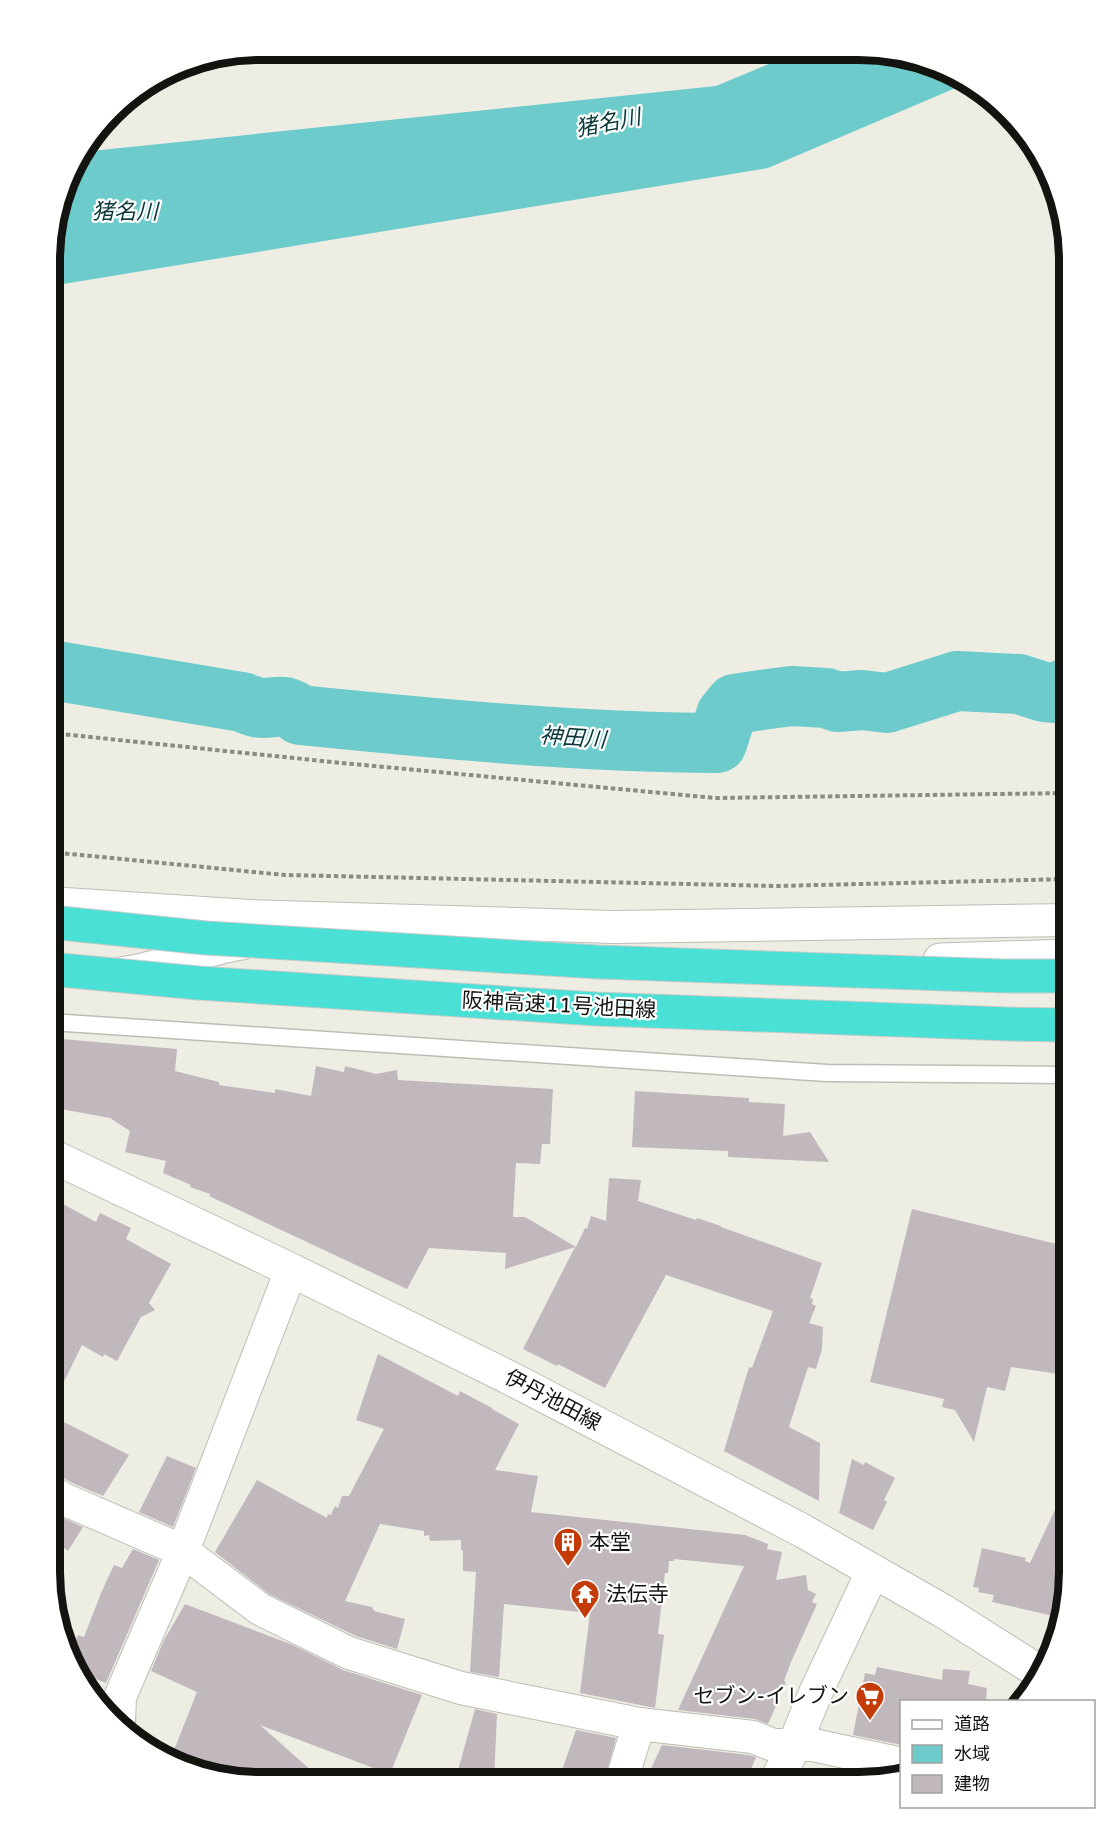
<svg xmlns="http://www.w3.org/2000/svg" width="1119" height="1832" font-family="'Varela Round','Noto Sans JP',sans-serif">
<rect width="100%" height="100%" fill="#eeede4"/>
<path fill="#6dcbcc" d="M800,51H887L965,84L768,168L51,286V233L71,166L82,152L716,86Z"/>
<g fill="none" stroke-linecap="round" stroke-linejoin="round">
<path stroke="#6dcbcc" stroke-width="60" d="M51,670L242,702C248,704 255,708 261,708C280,708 283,702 300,715C438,729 578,742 717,743L726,715L735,704L761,700L792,696L826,698L838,702L862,700L887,703L957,681L1019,684L1044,692L1056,693L1069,687"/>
</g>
<g fill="#c0b8bd">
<path d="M50,1038L177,1049L175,1071L219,1082V1085L275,1093V1089L311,1096L316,1066L344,1072L345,1066L376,1074L397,1070L398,1080L553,1089L550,1144H542L540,1164L516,1163L513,1217H525L576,1247L585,1228L587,1229L591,1216L606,1221L609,1178L641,1180L638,1201L696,1220L697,1218L721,1226V1227L822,1263L810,1298L813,1299L812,1304L816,1306L809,1323L823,1327L822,1349L816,1369L808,1367L789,1427L820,1443L819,1501L724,1451L749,1367L752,1368L773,1311L666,1275L605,1388L558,1364L557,1366L523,1349L575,1247L505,1269L506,1253L429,1248L407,1289L209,1196L210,1194L190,1187L191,1185L163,1173L166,1161L125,1152L130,1131L110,1118L50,1107Z"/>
<path d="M635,1091L749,1098V1102L785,1104L783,1136L810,1132L829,1162L728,1157V1151L632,1147Z"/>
<path d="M50,1203L61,1209L63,1204L96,1222L100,1213L131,1228L126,1239L171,1264L149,1303L155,1310L141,1317L117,1361L104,1354L103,1357L82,1345L50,1410Z"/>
<path d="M912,1209L1069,1247V1363L1061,1362L1059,1374L1011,1367L1005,1391L987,1387L974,1442L955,1410L942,1407L944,1399L870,1382Z"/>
<path d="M378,1354L458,1396L460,1391L492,1408V1409L519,1424L495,1470L538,1476L531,1512L745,1535L768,1544L767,1549L782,1552L776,1580L806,1575L808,1590L816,1594L812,1602L817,1604L791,1662L784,1681L786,1682L779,1696L780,1697L768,1724L755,1719L678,1710L744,1566L674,1559V1561H669L668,1573H665L658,1634L664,1635L655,1708L580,1693L590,1613L504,1604L499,1677L470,1672L476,1572L463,1571V1551L461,1550V1540L430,1541L429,1535L424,1536V1531L380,1524L345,1601L372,1607L374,1611L405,1619L397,1649L356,1636L269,1594L215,1552L257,1480L327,1518L328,1514L331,1515L335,1506L338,1508L342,1496H349L384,1429L356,1420Z"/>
<path d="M50,1415L129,1455L103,1496L70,1482L60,1475L50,1472Z"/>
<path d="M167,1456L196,1468L173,1527L139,1512Z"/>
<path d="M852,1459L864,1465L865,1462L895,1478L884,1500L887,1502L873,1530L839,1513Z"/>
<path d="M1069,1480V1586L1063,1618L992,1602L994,1595L978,1592L979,1588L973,1587L982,1548L1026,1558L1025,1561L1030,1563Z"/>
<path d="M50,1512L83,1527L68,1551L50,1536Z"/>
<path d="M133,1549L159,1560L106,1683L83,1674L69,1657L78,1635L84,1637L101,1593L114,1565L122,1568Z"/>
<path d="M185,1604L293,1645L343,1670L422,1695L392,1769L386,1768L384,1772L260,1725L323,1781H233L172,1755L197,1692L151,1671L164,1640Z"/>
<path d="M877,1667L942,1680L943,1669L970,1671L968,1684L987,1688L986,1701H902V1745L853,1735L865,1673L875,1675Z"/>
<path d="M475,1709L497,1714L494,1781H455Z"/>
<path d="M576,1730L616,1738L604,1782H558Z"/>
<path d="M662,1745L749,1755L756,1757L746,1782H687L649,1773Z"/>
</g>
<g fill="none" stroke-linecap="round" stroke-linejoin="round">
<g stroke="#bebdb4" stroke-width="19">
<path id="service" d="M50,1022L827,1073L1069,1075"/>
</g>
<g stroke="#bebdb4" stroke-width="34">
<g id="minor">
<path d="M50,903L249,916L614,927L1069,920"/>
<path d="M50,1490L61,1498L183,1551L260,1609L349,1653L461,1688L639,1724L753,1737L773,1745H813L902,1764"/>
<path d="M119,1722L120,1697L183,1551L291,1270"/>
<path d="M621,1782L639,1724"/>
</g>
</g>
<g stroke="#bebdb4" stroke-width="35">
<g id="tertiary">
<path d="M940,960L1069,956"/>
<path d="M121,974C162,969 200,949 242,943"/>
<path d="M776,1782L794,1746L815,1694L873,1571"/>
</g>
</g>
<g stroke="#bebdb4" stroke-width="35">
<path id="secondary" d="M50,1155L291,1270L508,1377L803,1531L943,1611L1041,1673"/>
</g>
<g stroke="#8b8a84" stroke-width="4" stroke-dasharray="4.5 3" stroke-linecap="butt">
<path d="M51,733L342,763L715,798L1069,793"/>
<path d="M50,852L285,875L777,886L1069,879"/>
</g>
<use href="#service" stroke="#fff" stroke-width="16"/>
<use href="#minor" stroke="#fff" stroke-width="32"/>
<use href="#tertiary" stroke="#fff" stroke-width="33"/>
<use href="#secondary" stroke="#fff" stroke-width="33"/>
<g stroke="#cbcbca" stroke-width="35" stroke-linecap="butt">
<g id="motorway-bridge">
<path d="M50,922L206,938L598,962L1003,976H1069"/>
<path d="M50,969L198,983L596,1009L1008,1024L1069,1025"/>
</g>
</g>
<use href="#motorway-bridge" stroke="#4be0d5" stroke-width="33"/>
</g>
<defs>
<g id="building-pin" transform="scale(1.5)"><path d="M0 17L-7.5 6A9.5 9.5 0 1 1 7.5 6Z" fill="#c33c08" stroke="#fff"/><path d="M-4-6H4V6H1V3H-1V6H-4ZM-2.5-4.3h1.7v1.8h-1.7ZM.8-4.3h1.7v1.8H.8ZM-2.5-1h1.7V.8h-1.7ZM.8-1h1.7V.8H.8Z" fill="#fff"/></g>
<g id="temple-pin" transform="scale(1.5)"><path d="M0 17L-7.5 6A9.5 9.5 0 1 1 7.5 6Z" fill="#c33c08" stroke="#fff"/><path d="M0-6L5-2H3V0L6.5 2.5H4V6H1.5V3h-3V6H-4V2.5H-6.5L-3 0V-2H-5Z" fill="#fff"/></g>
<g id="supermarket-pin" transform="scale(1.5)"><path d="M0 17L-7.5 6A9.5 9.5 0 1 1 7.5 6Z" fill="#c33c08" stroke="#fff"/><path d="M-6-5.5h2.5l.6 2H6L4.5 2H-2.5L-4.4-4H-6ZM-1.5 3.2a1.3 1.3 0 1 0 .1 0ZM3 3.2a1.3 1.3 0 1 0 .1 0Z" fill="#fff"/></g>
</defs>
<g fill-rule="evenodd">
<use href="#building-pin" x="568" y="1542"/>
<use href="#temple-pin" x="585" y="1594"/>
<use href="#supermarket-pin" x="870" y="1696"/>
</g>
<g text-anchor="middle" stroke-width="4.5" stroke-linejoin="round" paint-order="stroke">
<g font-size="21" fill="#131310" stroke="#fff">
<text transform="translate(559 1005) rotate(3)" y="7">阪神高速11号池田線</text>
<text transform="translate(553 1400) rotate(28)" y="7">伊丹池田線</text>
</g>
<g font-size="21" fill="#131310" stroke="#fff" text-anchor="start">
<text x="589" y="1549">本堂</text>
<text x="606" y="1601">法伝寺</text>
<text x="849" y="1703" text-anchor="end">セブン-イレブン</text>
</g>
<g font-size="22" font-style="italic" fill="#0b393a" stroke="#fff">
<text transform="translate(608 122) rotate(-11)" y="8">猪名川</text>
<text x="125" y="219">猪名川</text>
<text transform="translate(573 737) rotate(4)" y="8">神田川</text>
</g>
</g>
<path d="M0 0H1119V1832H0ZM260 60H859A200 200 0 0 1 1059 260V1572A200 200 0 0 1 859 1772H260A200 200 0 0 1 60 1572V260A200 200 0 0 1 260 60Z" fill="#fff" fill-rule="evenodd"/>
<path fill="none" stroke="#131310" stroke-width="8" d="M260 60H859A200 200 0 0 1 1059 260V1572A200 200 0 0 1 859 1772H260A200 200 0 0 1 60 1572V260A200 200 0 0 1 260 60Z"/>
<rect x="900" y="1700" width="195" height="108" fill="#ffffff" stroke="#a1a19f" stroke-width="1.5"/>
<rect x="912" y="1720" width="30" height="9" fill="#ffffff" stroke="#a1a19f" stroke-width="1.5"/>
<text x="954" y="1730" font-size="18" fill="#131310">道路</text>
<rect x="912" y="1745" width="30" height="18" fill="#6dcbcc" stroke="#a1a19f" stroke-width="1.5"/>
<text x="954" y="1760" font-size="18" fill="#131310">水域</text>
<rect x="912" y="1775" width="30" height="18" fill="#c0b8bd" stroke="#a1a19f" stroke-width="1.5"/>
<text x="954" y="1790" font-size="18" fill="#131310">建物</text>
</svg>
